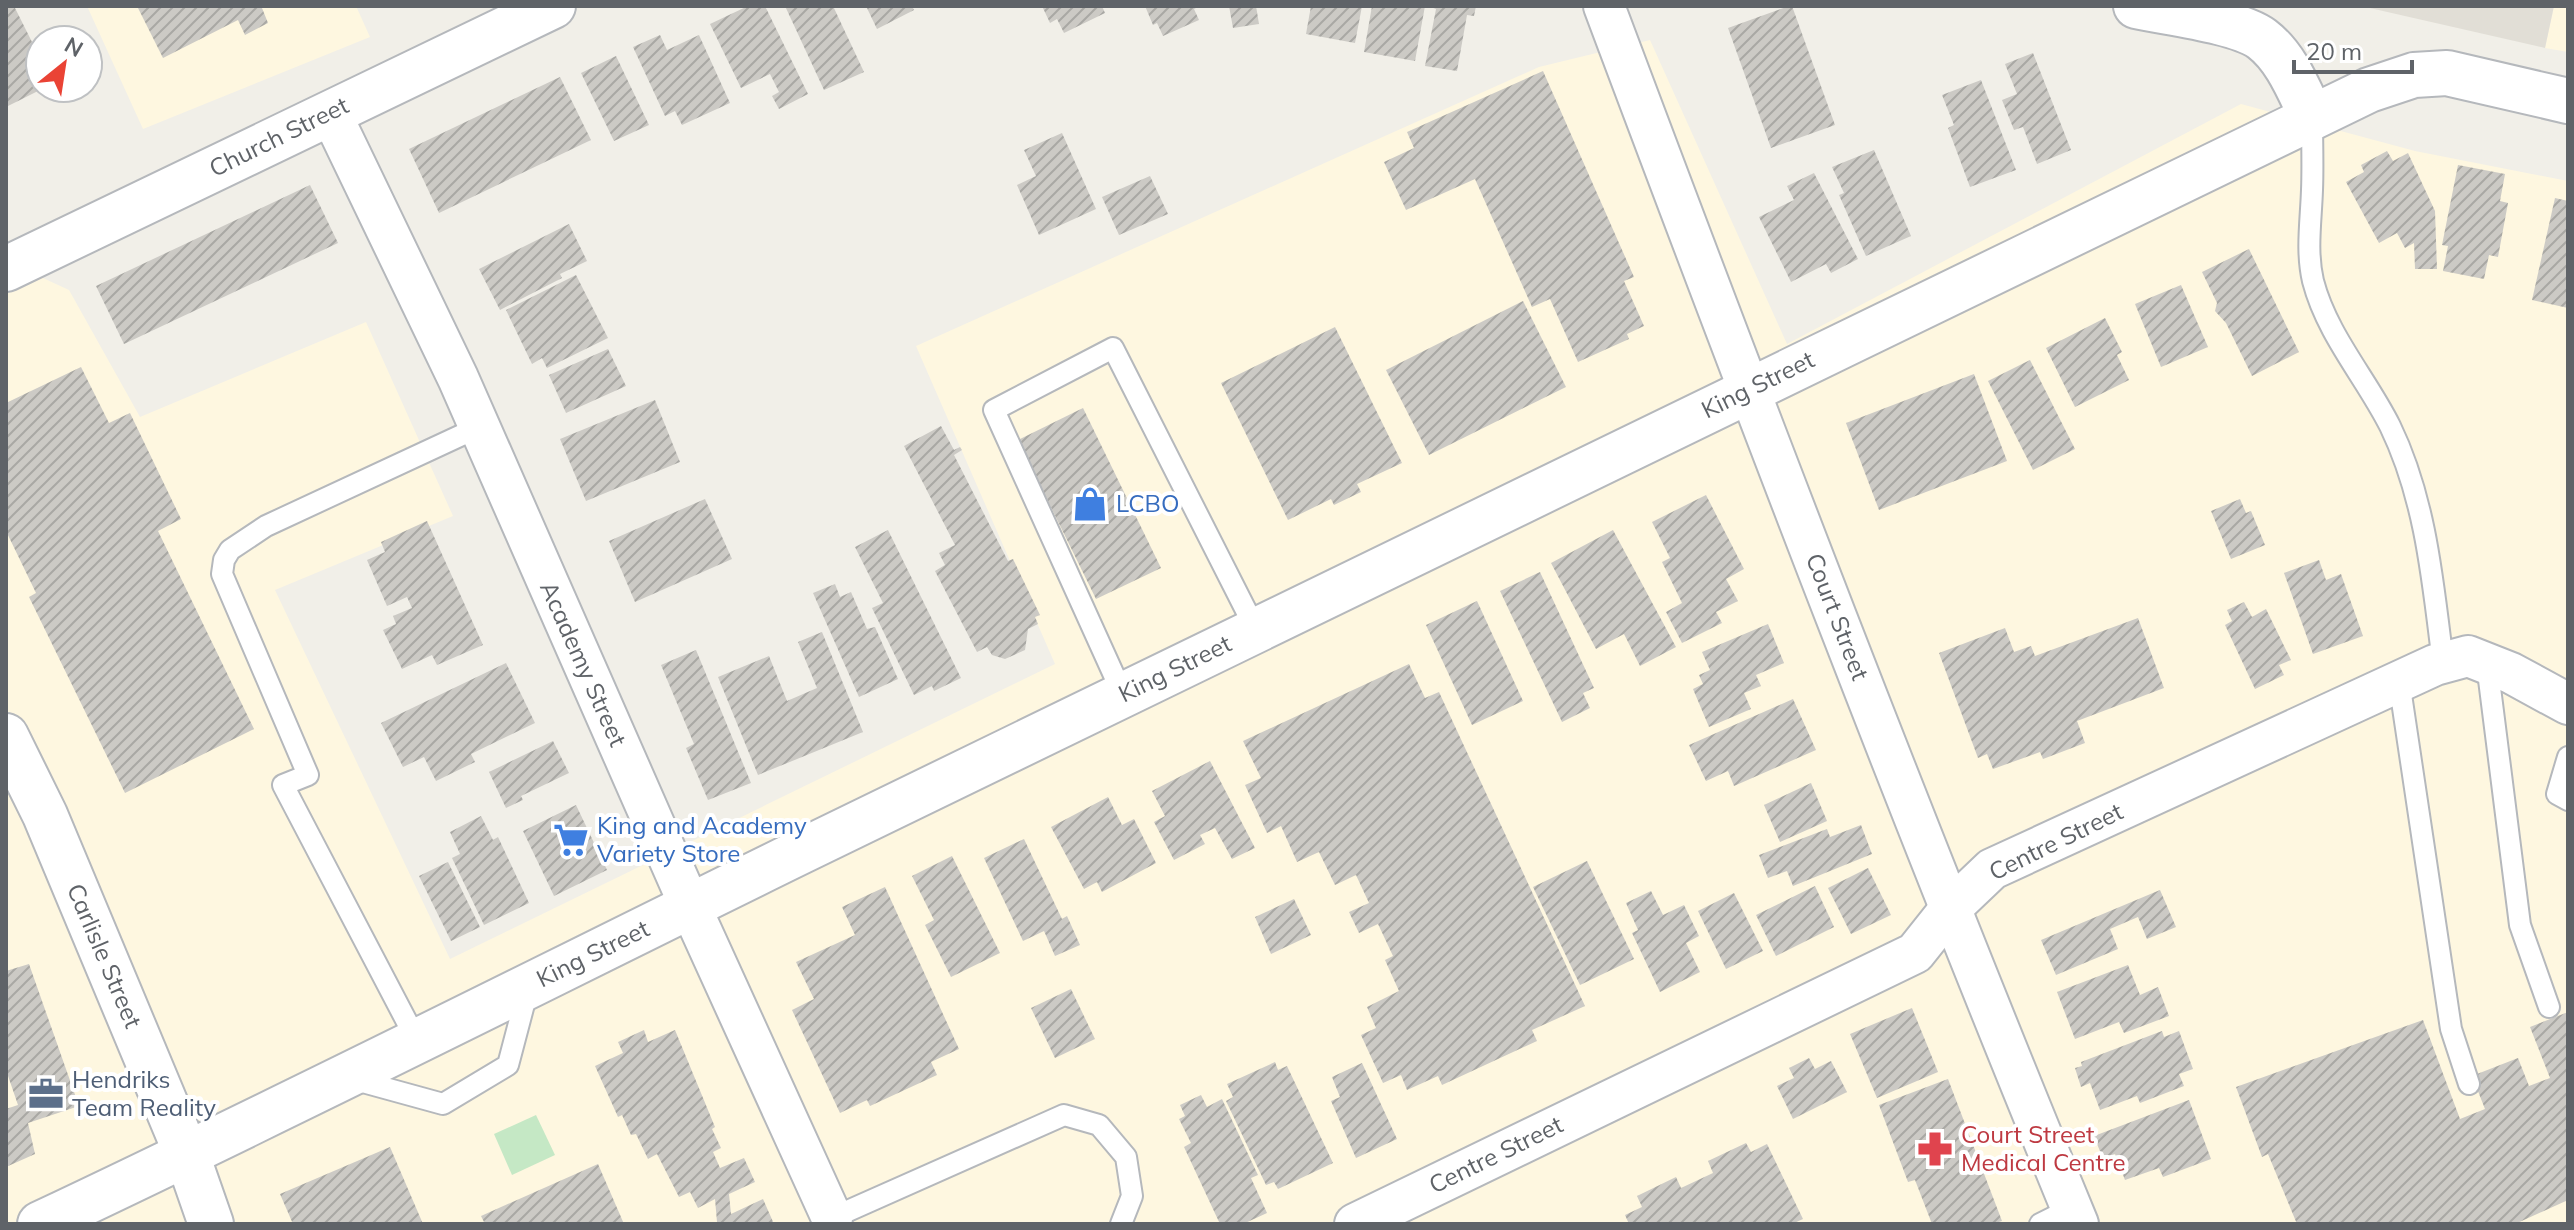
<svg xmlns="http://www.w3.org/2000/svg" width="2574" height="1230" font-family="Mulish,sans-serif">
<defs>
<pattern id="building-hatch" width="6" height="6" patternUnits="userSpaceOnUse" patternTransform="scale(2)"><rect width="6" height="6" fill="#cccac5"/><path d="M-1 1l2-2M0 6l6-6M5 7l2-2" fill="none" stroke="#a9a8a4"/></pattern>
</defs>
<rect width="100%" height="100%" fill="#f1efe8"/>
<g fill="#fef7e0">
<path d="M87,6H356L370,37L143,129Z"/>
<path d="M2554,6H2568V52L2545,48Z"/>
<path d="M1650,40L1787,344L2241,104L2415,151L2568,181V1224H6V261L69,290L140,417L366,322L453,516L275,590L450,959L1055,664L916,346L1539,67Z"/>
</g>
<path fill="#e1ded6" d="M2361,6H2554L2545,48Z"/>
<path fill="#c5e8c5" d="M536,1115L555,1155L512,1175L494,1134Z"/>
<g fill="url(#building-hatch)">
<path d="M6,6H14L40,58V90L6,107Z"/>
<path d="M137,6H266L262,8L268,23L245,35L238,20L163,58Z"/>
<path d="M748,6H765L808,94L779,109L772,96L779,92L770,74L741,88L710,24Z"/>
<path d="M785,6H833L864,72L824,90Z"/>
<path d="M866,6H912L914,10L877,29Z"/>
<path d="M1042,6H1102L1105,13L1064,33L1057,19L1050,23Z"/>
<path d="M1145,6H1200L1194,9L1199,20L1163,36L1157,23L1153,25Z"/>
<path d="M1229,6H1256L1259,24L1233,28Z"/>
<path d="M1311,6H1362L1355,43L1306,34Z"/>
<path d="M1372,6H1425L1415,61L1364,52Z"/>
<path d="M1428,6H1476L1474,16L1467,15L1457,71L1425,66L1436,9Z"/>
<path d="M1789,6H1792L1835,125L1771,148L1728,28Z"/>
<path d="M660,35L667,50L699,35L730,103L682,125L675,111L665,116L633,47Z"/>
<path d="M2033,53L2071,150L2037,164L2023,127L2014,130L2002,100L2017,94L2005,64Z"/>
<path d="M616,56L649,125L614,141L581,73Z"/>
<path d="M1543,71L1634,277L1624,281L1644,326L1627,334L1629,339L1578,362L1550,299L1532,307L1475,179L1406,210L1384,162L1414,148L1407,132Z"/>
<path d="M560,77L591,140L439,213L409,149Z"/>
<path d="M1981,80L2016,170L1970,187L1948,128L1954,125L1942,95Z"/>
<path d="M1062,133L1096,209L1039,235L1017,185L1036,176L1024,150Z"/>
<path d="M1874,150L1911,236L1866,256L1839,195L1844,193L1832,167Z"/>
<path d="M2387,151L2393,161L2408,153L2435,211L2437,269H2415L2414,243L2405,248L2397,233L2379,243L2346,182L2364,172L2361,165Z"/>
<path d="M2458,165L2505,174L2500,201L2508,203L2498,257L2489,255L2484,279L2443,271L2448,246L2442,245Z"/>
<path d="M1814,173L1858,259L1831,273L1826,264L1791,282L1759,217L1794,200L1787,186Z"/>
<path d="M1150,176L1168,214L1119,235L1102,197Z"/>
<path d="M310,185L338,243L124,344L96,286Z"/>
<path d="M2555,198L2568,201V308L2532,300Z"/>
<path d="M569,224L587,261L560,274L562,278L500,310L479,269Z"/>
<path d="M2249,249L2299,352L2252,376L2226,323L2215,311L2217,303L2202,272Z"/>
<path d="M576,275L608,338L547,368L542,358L532,364L506,310Z"/>
<path d="M2181,285L2208,347L2161,367L2135,304Z"/>
<path d="M1523,301L1566,387L1429,455L1386,370Z"/>
<path d="M2105,318L2122,352L2117,355L2129,380L2075,407L2046,348Z"/>
<path d="M1335,327L1402,463L1357,484L1361,492L1334,505L1331,499L1288,520L1221,383Z"/>
<path d="M608,349L626,386L566,413L549,375Z"/>
<path d="M2030,360L2075,449L2033,470L1988,381Z"/>
<path d="M81,367L109,423L130,413L181,519L158,531L254,729L125,793L29,597L36,593L6,531V403Z"/>
<path d="M1974,374L2007,461L1879,510L1846,423Z"/>
<path d="M655,400L680,462L586,501L560,439Z"/>
<path d="M1083,408L1161,568L1096,599L1018,440Z"/>
<path d="M941,426L954,450L960,447L962,450L954,455L1008,561L1013,559L1040,615L1035,617L1038,624L1028,629L1025,650L1005,659L992,655L987,647L977,652L935,571L945,565L939,553L955,545L904,446Z"/>
<path d="M1706,495L1744,569L1726,579L1738,601L1716,612L1722,623L1682,643L1666,612L1682,603L1662,562L1670,558L1652,522Z"/>
<path d="M705,499L732,559L635,602L609,541Z"/>
<path d="M2240,499L2246,513L2251,511L2265,545L2231,559L2211,511Z"/>
<path d="M427,521L483,645L437,665L432,655L402,669L383,630L396,624L393,616L412,608L407,597L387,606L367,560L385,552L381,542Z"/>
<path d="M888,530L961,678L934,691L932,686L914,695L872,608L883,603L855,547Z"/>
<path d="M1613,530L1676,647L1640,666L1624,634L1596,649L1551,563Z"/>
<path d="M2319,560L2326,580L2341,574L2363,636L2313,654L2284,573Z"/>
<path d="M1540,572L1594,688L1583,693L1590,708L1562,722L1500,591Z"/>
<path d="M835,584L840,597L851,592L867,629L875,627L898,679L859,697L813,593Z"/>
<path d="M1477,601L1523,701L1472,725L1426,625Z"/>
<path d="M2244,602L2252,617L2266,609L2291,660L2279,665L2284,675L2255,689L2225,625L2232,621L2227,610Z"/>
<path d="M2138,618L2164,688L2077,721L2085,743L2043,759L2040,752L1993,769L1987,754L1978,758L1939,653L2005,628L2014,652L2031,646L2035,656Z"/>
<path d="M1768,624L1784,663L1756,675L1761,686L1744,693L1751,709L1709,727L1693,689L1703,684L1699,675L1710,670L1702,652Z"/>
<path d="M822,632L863,732L758,775L718,677L769,656L787,701L817,688L798,642Z"/>
<path d="M696,650L751,783L708,800L686,748L694,744L661,665Z"/>
<path d="M506,663L535,723L471,754L475,762L436,781L424,757L403,767L381,723Z"/>
<path d="M1409,664L1425,698L1439,692L1585,1006L1532,1030L1537,1041L1442,1085L1438,1076L1407,1090L1401,1075L1383,1083L1361,1035L1376,1028L1367,1007L1399,991L1385,960L1393,956L1378,924L1359,933L1349,912L1369,903L1356,875L1335,885L1319,852L1297,862L1281,826L1267,833L1245,785L1261,778L1243,741Z"/>
<path d="M1793,699L1816,750L1734,786L1728,771L1706,781L1689,745Z"/>
<path d="M553,741L569,773L521,796L523,800L506,808L489,772Z"/>
<path d="M1210,761L1255,848L1232,859L1215,828L1200,835L1205,844L1174,860L1154,822L1165,816L1152,791Z"/>
<path d="M1811,783L1827,821L1780,842L1764,805Z"/>
<path d="M1108,797L1122,825L1134,819L1156,863L1102,892L1097,882L1084,889L1051,827Z"/>
<path d="M576,805L607,870L554,896L523,831Z"/>
<path d="M481,816L493,840L498,837L529,903L484,925L452,858L460,854L450,832Z"/>
<path d="M1861,825L1872,854L1793,886L1787,871L1768,878L1759,855L1827,829L1830,837Z"/>
<path d="M1024,839L1062,919L1067,916L1080,945L1055,956L1044,931L1023,941L984,858Z"/>
<path d="M952,856L1000,953L951,977L925,925L934,920L912,876Z"/>
<path d="M1587,861L1634,959L1580,985L1533,887Z"/>
<path d="M448,862L480,927L451,941L419,876Z"/>
<path d="M1868,868L1891,915L1851,934L1828,888Z"/>
<path d="M1815,886L1834,927L1776,956L1756,915Z"/>
<path d="M885,887L959,1049L931,1062L937,1075L870,1106L867,1100L840,1113L792,1010L814,999L796,962L855,935L842,907Z"/>
<path d="M2160,890L2176,927L2147,939L2138,917L2110,929L2118,949L2056,975L2041,940Z"/>
<path d="M1651,891L1663,915L1684,905L1699,936L1686,943L1700,972L1660,992L1632,933L1638,930L1626,903Z"/>
<path d="M1734,893L1763,951L1726,969L1698,911Z"/>
<path d="M1294,899L1311,935L1271,954L1255,917Z"/>
<path d="M29,964L79,1106L28,1123L35,1154L6,1167V1109L18,1105L6,1070V971Z"/>
<path d="M2128,965L2140,995L2158,987L2169,1016L2124,1033L2119,1022L2075,1039L2057,992Z"/>
<path d="M1071,989L1095,1039L1055,1058L1031,1008Z"/>
<path d="M1912,1008L1938,1072L1877,1098L1850,1034Z"/>
<path d="M2568,1012V1200L2515,1224H2297L2268,1154L2262,1157L2236,1087L2423,1020L2460,1119L2485,1109L2472,1076L2518,1058L2529,1086L2550,1078L2530,1027Z"/>
<path d="M644,1030L648,1042L675,1030L715,1127L712,1129L721,1148L713,1152L720,1168L744,1158L755,1182L729,1194L731,1214L763,1199L774,1224H712L717,1222L715,1199L698,1208L690,1192L679,1197L657,1154L648,1159L636,1134L631,1135L622,1115L618,1117L595,1066L623,1053L618,1042Z"/>
<path d="M2162,1031L2164,1037L2179,1031L2193,1069L2179,1074L2184,1086L2140,1103L2137,1096L2100,1110L2090,1083L2081,1087L2075,1068L2082,1066L2081,1062Z"/>
<path d="M1809,1058L1815,1069L1831,1061L1847,1092L1793,1119L1777,1086L1794,1078L1789,1068Z"/>
<path d="M1275,1062L1278,1070L1287,1066L1333,1163L1278,1189L1274,1182L1266,1185L1226,1101L1233,1097L1227,1084Z"/>
<path d="M1362,1063L1397,1139L1356,1158L1331,1101L1340,1097L1332,1077Z"/>
<path d="M1948,1079L2002,1221L1992,1224H1932L1915,1180L1908,1182L1879,1105Z"/>
<path d="M1201,1095L1207,1107L1222,1099L1258,1175L1251,1178L1267,1213L1243,1224H1220L1184,1147L1191,1143L1179,1119L1185,1116L1180,1105Z"/>
<path d="M2189,1100L2211,1159L2163,1177L2159,1168L2125,1180L2115,1154L2103,1159L2094,1136Z"/>
<path d="M1746,1143L1751,1152L1767,1144L1803,1219L1792,1224H1629L1625,1215L1642,1207L1637,1196L1676,1177L1681,1188L1713,1173L1708,1161Z"/>
<path d="M390,1147L423,1224H293L280,1194Z"/>
<path d="M598,1164L624,1224H485L481,1216Z"/>
</g>
<g fill="none" stroke-linecap="round" stroke-linejoin="round">
<g stroke="#b5b8bc" stroke-width="24">
<g id="service">
<path d="M2312,117C2312,142 2313,166 2312,190C2311,221 2306,251 2313,281C2327,335 2366,378 2390,426C2426,500 2433,583 2443,663"/>
<path d="M2487,664L2520,925L2549,1007"/>
<path d="M2399,681L2451,1029L2469,1084"/>
<path d="M1123,695L994,410L1113,348L1256,630"/>
<path d="M2568,757L2557,794L2568,800"/>
<path d="M417,1041L283,785L308,775L222,574L224,560L230,550L266,526L479,427"/>
<path d="M352,1079L443,1104L508,1065L528,989"/>
<path d="M832,1218L1064,1115L1099,1125L1126,1157L1132,1196L1121,1224"/>
<path d="M2040,1224L2072,1208"/>
</g>
</g>
<g stroke="#b5b8bc" stroke-width="44">
<g id="minor">
<path d="M1604,6C1757,414 1912,821 2078,1224"/>
<path d="M330,112L458,378L690,906L832,1218"/>
<path d="M1355,1224L1915,953L1950,909L1992,869L2435,665L2468,656L2511,673L2568,704"/>
</g>
</g>
<g stroke="#b5b8bc" stroke-width="48">
<g id="tertiary">
<path d="M2136,6C2168,13 2238,21 2262,39C2287,58 2299,91 2312,117"/>
<path d="M6,269L553,6"/>
<path d="M6,736L45,815L187,1155L211,1224"/>
<path d="M40,1224C295,1104 547,976 800,852C1323,597 1846,344 2369,90L2414,75L2447,73L2568,101"/>
</g>
</g>
<use href="#service" stroke="#fff" stroke-width="20"/>
<use href="#minor" stroke="#fff" stroke-width="40"/>
<use href="#tertiary" stroke="#fff" stroke-width="44"/>
</g>
<defs>
<g id="shop-bare" transform="scale(2.76)"><path d="M-5-2.5h2.3a2.7 3.5 0 0 1 5.4 0H5L5.5 6h-11ZM-1.5-2.5h3a1.5 2.3 0 0 0-3 0Z" fill="#3f7fe0" stroke="#fff" stroke-width="2.5" paint-order="stroke"/></g>
<g id="supermarket-bare" transform="scale(2.76)"><path d="M-6-5.5h2.5l.6 2H6L4.5 2H-2.5L-4.4-4H-6ZM-1.5 3.2a1.3 1.3 0 1 0 .1 0ZM3 3.2a1.3 1.3 0 1 0 .1 0Z" fill="#3f7fe0" stroke="#fff" stroke-width="2.5" paint-order="stroke"/></g>
<g id="office-bare" transform="scale(2.76)"><path d="M-6-3h4V-5.5h4V-3h4V5H-6ZM-1-4.5V-3h2v-1.5ZM-6 0V1H6V0Z" fill="#5c6f8a" stroke="#fff" stroke-width="2.5" paint-order="stroke"/></g>
<g id="pharmacy-bare" transform="scale(2.76)"><path d="M-2-6h4v4h4v4h-4v4h-4v-4h-4v-4h4Z" fill="#e0444e" stroke="#fff" stroke-width="2.5" paint-order="stroke"/></g>
</defs>
<g fill-rule="evenodd">
<use href="#shop-bare" x="1090" y="504"/>
<use href="#supermarket-bare" x="571" y="840"/>
<use href="#office-bare" x="46" y="1094"/>
<use href="#pharmacy-bare" x="1935" y="1149"/>
</g>
<g text-anchor="middle" stroke-width="8" stroke-linejoin="round" paint-order="stroke">
<g font-size="24" fill="#5f6368" stroke="#fff">
<text transform="translate(279 137) rotate(-26)" y="8">Church Street</text>
<text transform="translate(1758 385) rotate(-26)" y="8">King Street</text>
<text transform="translate(1837 617) rotate(69)" y="8">Court Street</text>
<text transform="translate(583 664) rotate(66)" y="8">Academy Street</text>
<text transform="translate(1175 669) rotate(-26)" y="8">King Street</text>
<text transform="translate(2056 842) rotate(-26)" y="8">Centre Street</text>
<text transform="translate(593 954) rotate(-26)" y="8">King Street</text>
<text transform="translate(104 956) rotate(67)" y="8">Carlisle Street</text>
<text transform="translate(1496 1155) rotate(-26)" y="8">Centre Street</text>
</g>
<g font-size="24" fill="#366cbe" stroke="#fff" text-anchor="start">
<text x="1116" y="512">LCBO</text>
<text x="597" y="834">King and Academy<tspan x="597" dy="28">Variety Store</tspan></text>
</g>
<g font-size="24" fill="#4e5e75" stroke="#fff" text-anchor="start">
<text x="72" y="1088">Hendriks<tspan x="72" dy="28">Team Reality</tspan></text>
</g>
<g font-size="24" fill="#be3a42" stroke="#fff" text-anchor="start">
<text x="1961" y="1143">Court Street<tspan x="1961" dy="28">Medical Centre</tspan></text>
</g>
</g>
<rect width="2574" height="1230" fill="none" stroke="#5f6368" stroke-width="16"/>
<g transform="translate(64 64) rotate(30)"><circle r="38" fill="#ffffff" stroke="#bfc1c3" stroke-width="2"/>
<path d="M0-6L14 30L0 20L-14 30Z" fill="#ea4335"/>
<text y="-12" font-size="22" font-weight="bold" text-anchor="middle" fill="#5f6368">N</text>
</g>
<path d="M2294 60v12h118v-12" fill="none" stroke="#5f6368" stroke-width="4"/>
<text x="2306" y="60" font-size="24" fill="#5f6368" stroke="#ffffff" stroke-width="6" paint-order="stroke">20 m</text>
</svg>
